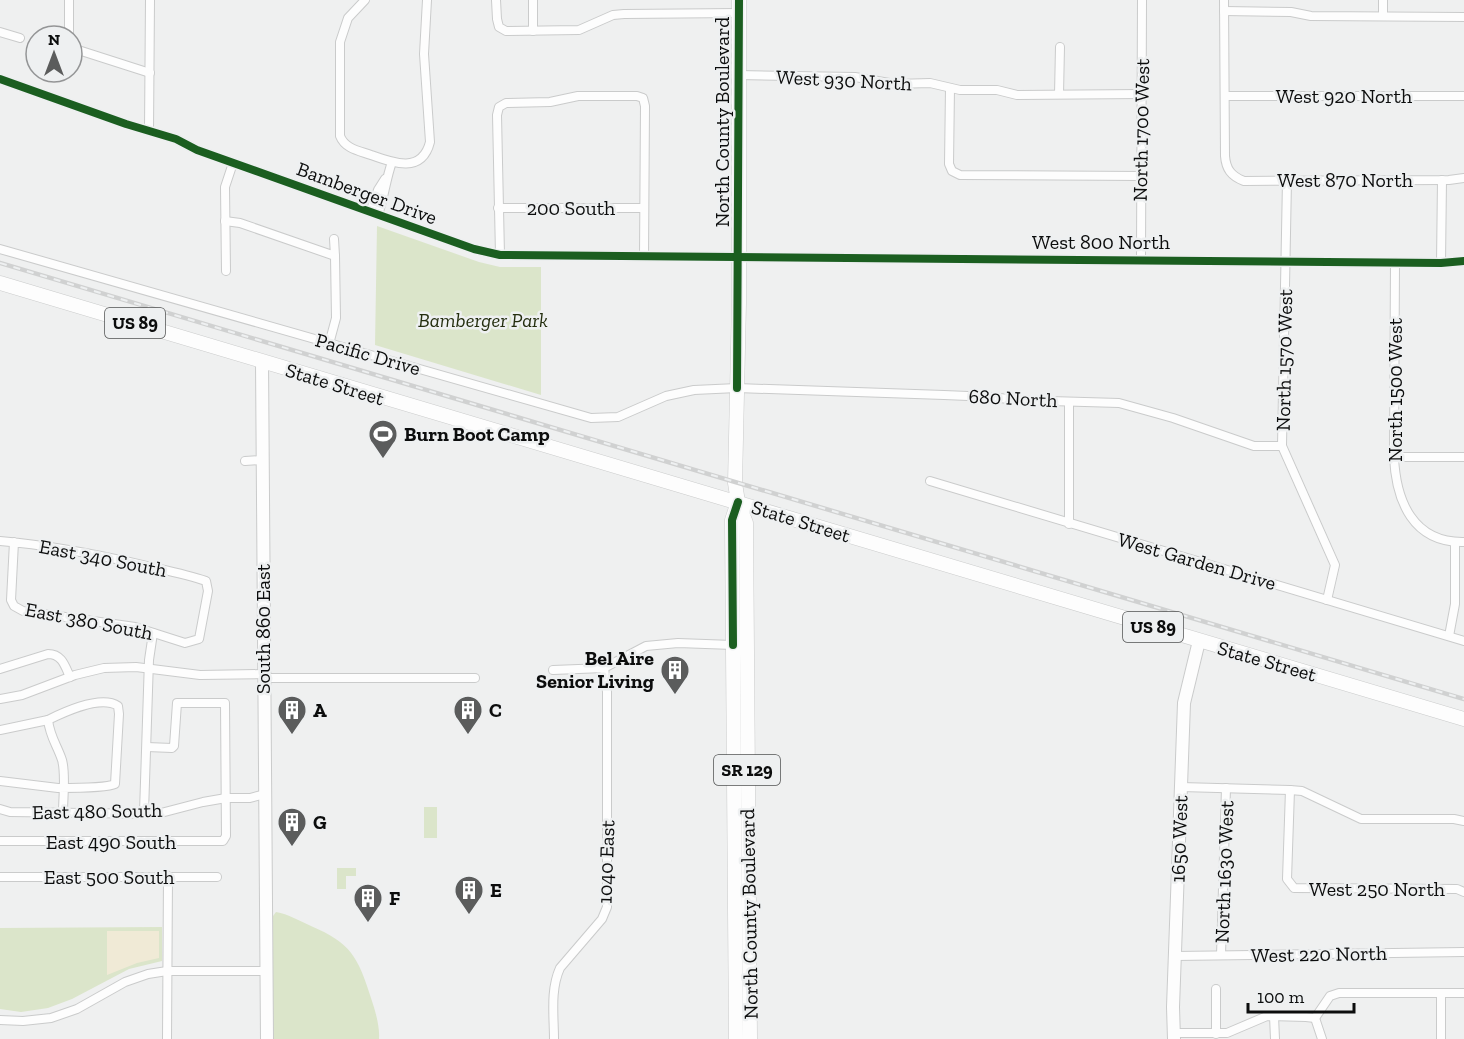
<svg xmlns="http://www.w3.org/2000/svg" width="1464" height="1039" font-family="'Zilla Slab',serif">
<rect width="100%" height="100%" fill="#eff0f0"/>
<g fill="#dbe5ca">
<path d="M377,226L479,262L500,267H541V395L375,345Z"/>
<rect x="424" y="807" width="13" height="31"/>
<path d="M337,868H356V876H346V889H337Z"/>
<path d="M276,912C288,914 300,921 311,926C351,943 358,957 371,998C375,1010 380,1026 379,1039H271L273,916Z"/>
<path d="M162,927V961L129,969L72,999L48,1008L21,1012L0,1009V928Z"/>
</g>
<path fill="#f0ead6" d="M107,931H159V958L137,963L107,975Z"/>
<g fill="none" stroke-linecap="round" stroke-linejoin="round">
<g stroke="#cacbcb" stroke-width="10">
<g id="street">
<path d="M365,0L348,18L340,42V136C345,149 360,151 371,155C393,163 422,174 430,142L424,54L427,0"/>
<path d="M496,0L497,19L499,27L506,31L579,30L613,15L624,14L739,13"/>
<path d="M533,0V31"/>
<path d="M1224,0L1225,156C1226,169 1231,176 1244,181L1449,180L1464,178"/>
<path d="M1224,11L1291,12L1311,16L1464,17"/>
<path d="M1383,16V0"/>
<path d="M0,32L20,38"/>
<path d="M69,36V0"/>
<path d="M72,48L150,73"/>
<path d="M738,75L855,77L895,84L930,83L960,90H997L1017,95L1142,94"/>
<path d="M0,79L126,124L176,139L197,150L474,249L500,255L1441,263L1464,261"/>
<path d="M950,88L949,164L952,171L960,175L1142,176"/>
<path d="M1059,94L1060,47"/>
<path d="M1225,96H1464"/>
<path d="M149,130L150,0"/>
<path d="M1287,180L1282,446L1335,565L1327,600"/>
<path d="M498,208H644"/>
<path d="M370,212L378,190L385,179"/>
<path d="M378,215C384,197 386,179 392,162"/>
<path d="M225,221L240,223L335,256L334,239"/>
<path d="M0,249L591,418L618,417L666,396L694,390L737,388L944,395L992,397L1016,400L1119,403L1173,418L1254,446H1282"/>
<path d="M500,255L497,115L499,107L506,103L550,102L578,96H637L643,98L645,106L644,256"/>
<path d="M1141,259L1142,0"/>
<path d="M1395,262L1394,457C1396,501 1413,543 1464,542"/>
<path d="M1441,263L1442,180"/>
<path d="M226,271L225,187L233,163"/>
<path d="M329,344L336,318L335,256"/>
<path d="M1069,402V524"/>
<path d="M1394,457H1464"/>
<path d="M245,461L262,460"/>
<path d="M930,481L1464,641"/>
<path d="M0,541C48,545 95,554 143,565C164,570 185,574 206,581L208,591L199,639L185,643L135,627L23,611L14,606L11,600L14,542"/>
<path d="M1449,636L1455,604V542"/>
<path d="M0,669L48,654C62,654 65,666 70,677"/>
<path d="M553,670L604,668L646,646L678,643L733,645"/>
<path d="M264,678H475"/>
<path d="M0,699L22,695L75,675L104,668L136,667L200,675L264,674"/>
<path d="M0,730L48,720"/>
<path d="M0,781L58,788C69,788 107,788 115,784L119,714L118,706C101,695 64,712 48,720C50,737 57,745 62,760C66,774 63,798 63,812"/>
<path d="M1181,787L1290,790L1302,791L1361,819H1454L1464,821"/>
<path d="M1290,790L1287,879L1294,888L1457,889L1464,892"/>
<path d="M0,809L10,812L157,814L203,802L226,798H250L265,794"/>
<path d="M144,812L149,660L153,633"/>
<path d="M0,841H223L226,836L225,703H177L174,746L172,748L147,747"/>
<path d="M0,877H217"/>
<path d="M1221,955L1226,788"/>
<path d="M1175,956L1464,952"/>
<path d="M1216,989V1034"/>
<path d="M1274,1016L1275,1039"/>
<path d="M1315,1018L1330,996L1339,993H1464"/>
<path d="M1315,1018L1322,1039"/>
<path d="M0,1020L23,1021L51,1018L77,1009L125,982L148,974L167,971H266"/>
<path d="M1174,1033H1227L1267,1016L1306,1017L1315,1018"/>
<path d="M167,1039L168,876"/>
<path d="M554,1039C554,1016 550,990 560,968L602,919L607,907V692L604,668"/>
<path d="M1441,1039V993"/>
</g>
</g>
<g stroke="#cacbcb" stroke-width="14">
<g id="secondary">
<path d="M262,362L267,1039"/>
<path d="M1174,1039L1173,1007L1184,703L1199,641"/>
</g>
</g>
<g stroke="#cacbcb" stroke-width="15">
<g id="primary">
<path d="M739,0V303L735,483L738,502L746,523L750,1039"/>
<path d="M0,283L1464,719"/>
<path d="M736,1039L732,520L738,502"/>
</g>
</g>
<use href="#street" stroke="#fdfdfd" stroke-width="8"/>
<use href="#secondary" stroke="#fdfdfd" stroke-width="12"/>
<use href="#primary" stroke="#fdfdfd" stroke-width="14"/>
<g stroke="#d0d1d1" stroke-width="4.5">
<path id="rail" d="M0,263L1464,699"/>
</g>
<use href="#rail" stroke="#eef0f1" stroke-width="2" stroke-dasharray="7" stroke-linecap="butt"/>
<g stroke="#eef0f1" stroke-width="11">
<g id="cycleway">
<path d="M0,79L126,124L176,139L197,150L474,249L500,255L1441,263L1464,261"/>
<path d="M737,388L739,0"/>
<path d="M733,645L732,520L738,502"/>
</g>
</g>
<use href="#cycleway" stroke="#1b5e20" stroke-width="8"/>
</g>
<defs>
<g id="stadium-pin" transform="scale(1.5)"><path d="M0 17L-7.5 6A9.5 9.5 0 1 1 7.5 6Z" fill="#5b5c5c" stroke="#eef0f1"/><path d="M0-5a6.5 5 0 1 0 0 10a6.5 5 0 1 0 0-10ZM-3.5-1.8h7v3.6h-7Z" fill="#fff"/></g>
<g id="building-pin" transform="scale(1.5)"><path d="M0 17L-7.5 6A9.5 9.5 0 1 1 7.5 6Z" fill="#5b5c5c" stroke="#eef0f1"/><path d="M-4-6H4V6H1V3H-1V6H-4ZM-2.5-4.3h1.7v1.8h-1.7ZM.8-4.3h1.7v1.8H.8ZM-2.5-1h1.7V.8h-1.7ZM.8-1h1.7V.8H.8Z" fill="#fff"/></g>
</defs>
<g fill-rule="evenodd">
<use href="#stadium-pin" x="383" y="434"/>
<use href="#building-pin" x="675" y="670"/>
<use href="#building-pin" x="292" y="710"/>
<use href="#building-pin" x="468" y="710"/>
<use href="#building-pin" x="292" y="822"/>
<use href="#building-pin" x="469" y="890"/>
<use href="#building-pin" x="368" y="898"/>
</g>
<g text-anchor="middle" stroke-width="5" stroke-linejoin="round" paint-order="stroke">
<g fill="#eef0f1" stroke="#505151" stroke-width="1.5">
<rect x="105" y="308" width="60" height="30" rx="4.5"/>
<rect x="1123" y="612" width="60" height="30" rx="4.5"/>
<rect x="714" y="755" width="66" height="30" rx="4.5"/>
</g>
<g font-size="18" font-weight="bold" fill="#0c0d0d">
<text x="135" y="329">US 89</text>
<text x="1153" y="633">US 89</text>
<text x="747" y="776">SR 129</text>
</g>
<g font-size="20" fill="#0c0d0d" stroke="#eef0f1">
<text transform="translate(844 80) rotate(3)" y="7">West 930 North</text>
<text x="1344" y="103">West 920 North</text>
<text transform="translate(722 122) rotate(-90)" y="7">North County Boulevard</text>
<text transform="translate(1141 130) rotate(-89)" y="7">North 1700 West</text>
<text x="1345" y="187">West 870 North</text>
<text transform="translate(367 193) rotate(20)" y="7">Bamberger Drive</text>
<text x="571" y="215">200 South</text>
<text x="1101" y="249">West 800 North</text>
<text transform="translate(368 354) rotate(16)" y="7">Pacific Drive</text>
<text transform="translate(1284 360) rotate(-89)" y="7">North 1570 West</text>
<text transform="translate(335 384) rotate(17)" y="7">State Street</text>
<text transform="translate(1395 390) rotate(-90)" y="7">North 1500 West</text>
<text transform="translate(1013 398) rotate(3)" y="7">680 North</text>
<text transform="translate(801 521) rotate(17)" y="7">State Street</text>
<text transform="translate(103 558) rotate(11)" y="7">East 340 South</text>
<text transform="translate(1197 561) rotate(16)" y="7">West Garden Drive</text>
<text transform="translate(89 621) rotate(11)" y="7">East 380 South</text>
<text transform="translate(263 629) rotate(-90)" y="7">South 860 East</text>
<text transform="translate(1267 661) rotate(16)" y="7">State Street</text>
<text transform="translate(97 811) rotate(-1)" y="7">East 480 South</text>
<text transform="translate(1179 839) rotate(-88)" y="7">1650 West</text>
<text x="111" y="849">East 490 South</text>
<text transform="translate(606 862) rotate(-88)" y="7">1040 East</text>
<text transform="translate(1224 872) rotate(-88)" y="7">North 1630 West</text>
<text x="109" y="884">East 500 South</text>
<text x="1377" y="896">West 250 North</text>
<text transform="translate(749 914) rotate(-91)" y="7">North County Boulevard</text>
<text transform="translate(1319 954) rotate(-1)" y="7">West 220 North</text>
</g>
<g font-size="20" font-style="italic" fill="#242e0f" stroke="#eef0f1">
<text x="483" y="327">Bamberger Park</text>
</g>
<g font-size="20" font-weight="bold" fill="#0c0d0d" stroke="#eef0f1" text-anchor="start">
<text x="404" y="441">Burn Boot Camp</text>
<text x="654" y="665" text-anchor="end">Bel Aire<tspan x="654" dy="23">Senior Living</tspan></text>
<text x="313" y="717">A</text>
<text x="489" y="717">C</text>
<text x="313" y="829">G</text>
<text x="490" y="897">E</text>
<text x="389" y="905">F</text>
</g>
</g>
<g transform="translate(54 54)"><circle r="28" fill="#eef0f1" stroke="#949596" stroke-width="1.5"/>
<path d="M0-4.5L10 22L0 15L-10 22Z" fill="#5b5c5c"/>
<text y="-9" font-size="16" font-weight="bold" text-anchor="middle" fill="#0c0d0d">N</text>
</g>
<path d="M1248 1003v9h106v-9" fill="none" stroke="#0c0d0d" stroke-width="3"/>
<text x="1257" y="1003" font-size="18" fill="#0c0d0d" stroke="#eef0f1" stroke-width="4.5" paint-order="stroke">100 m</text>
</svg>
